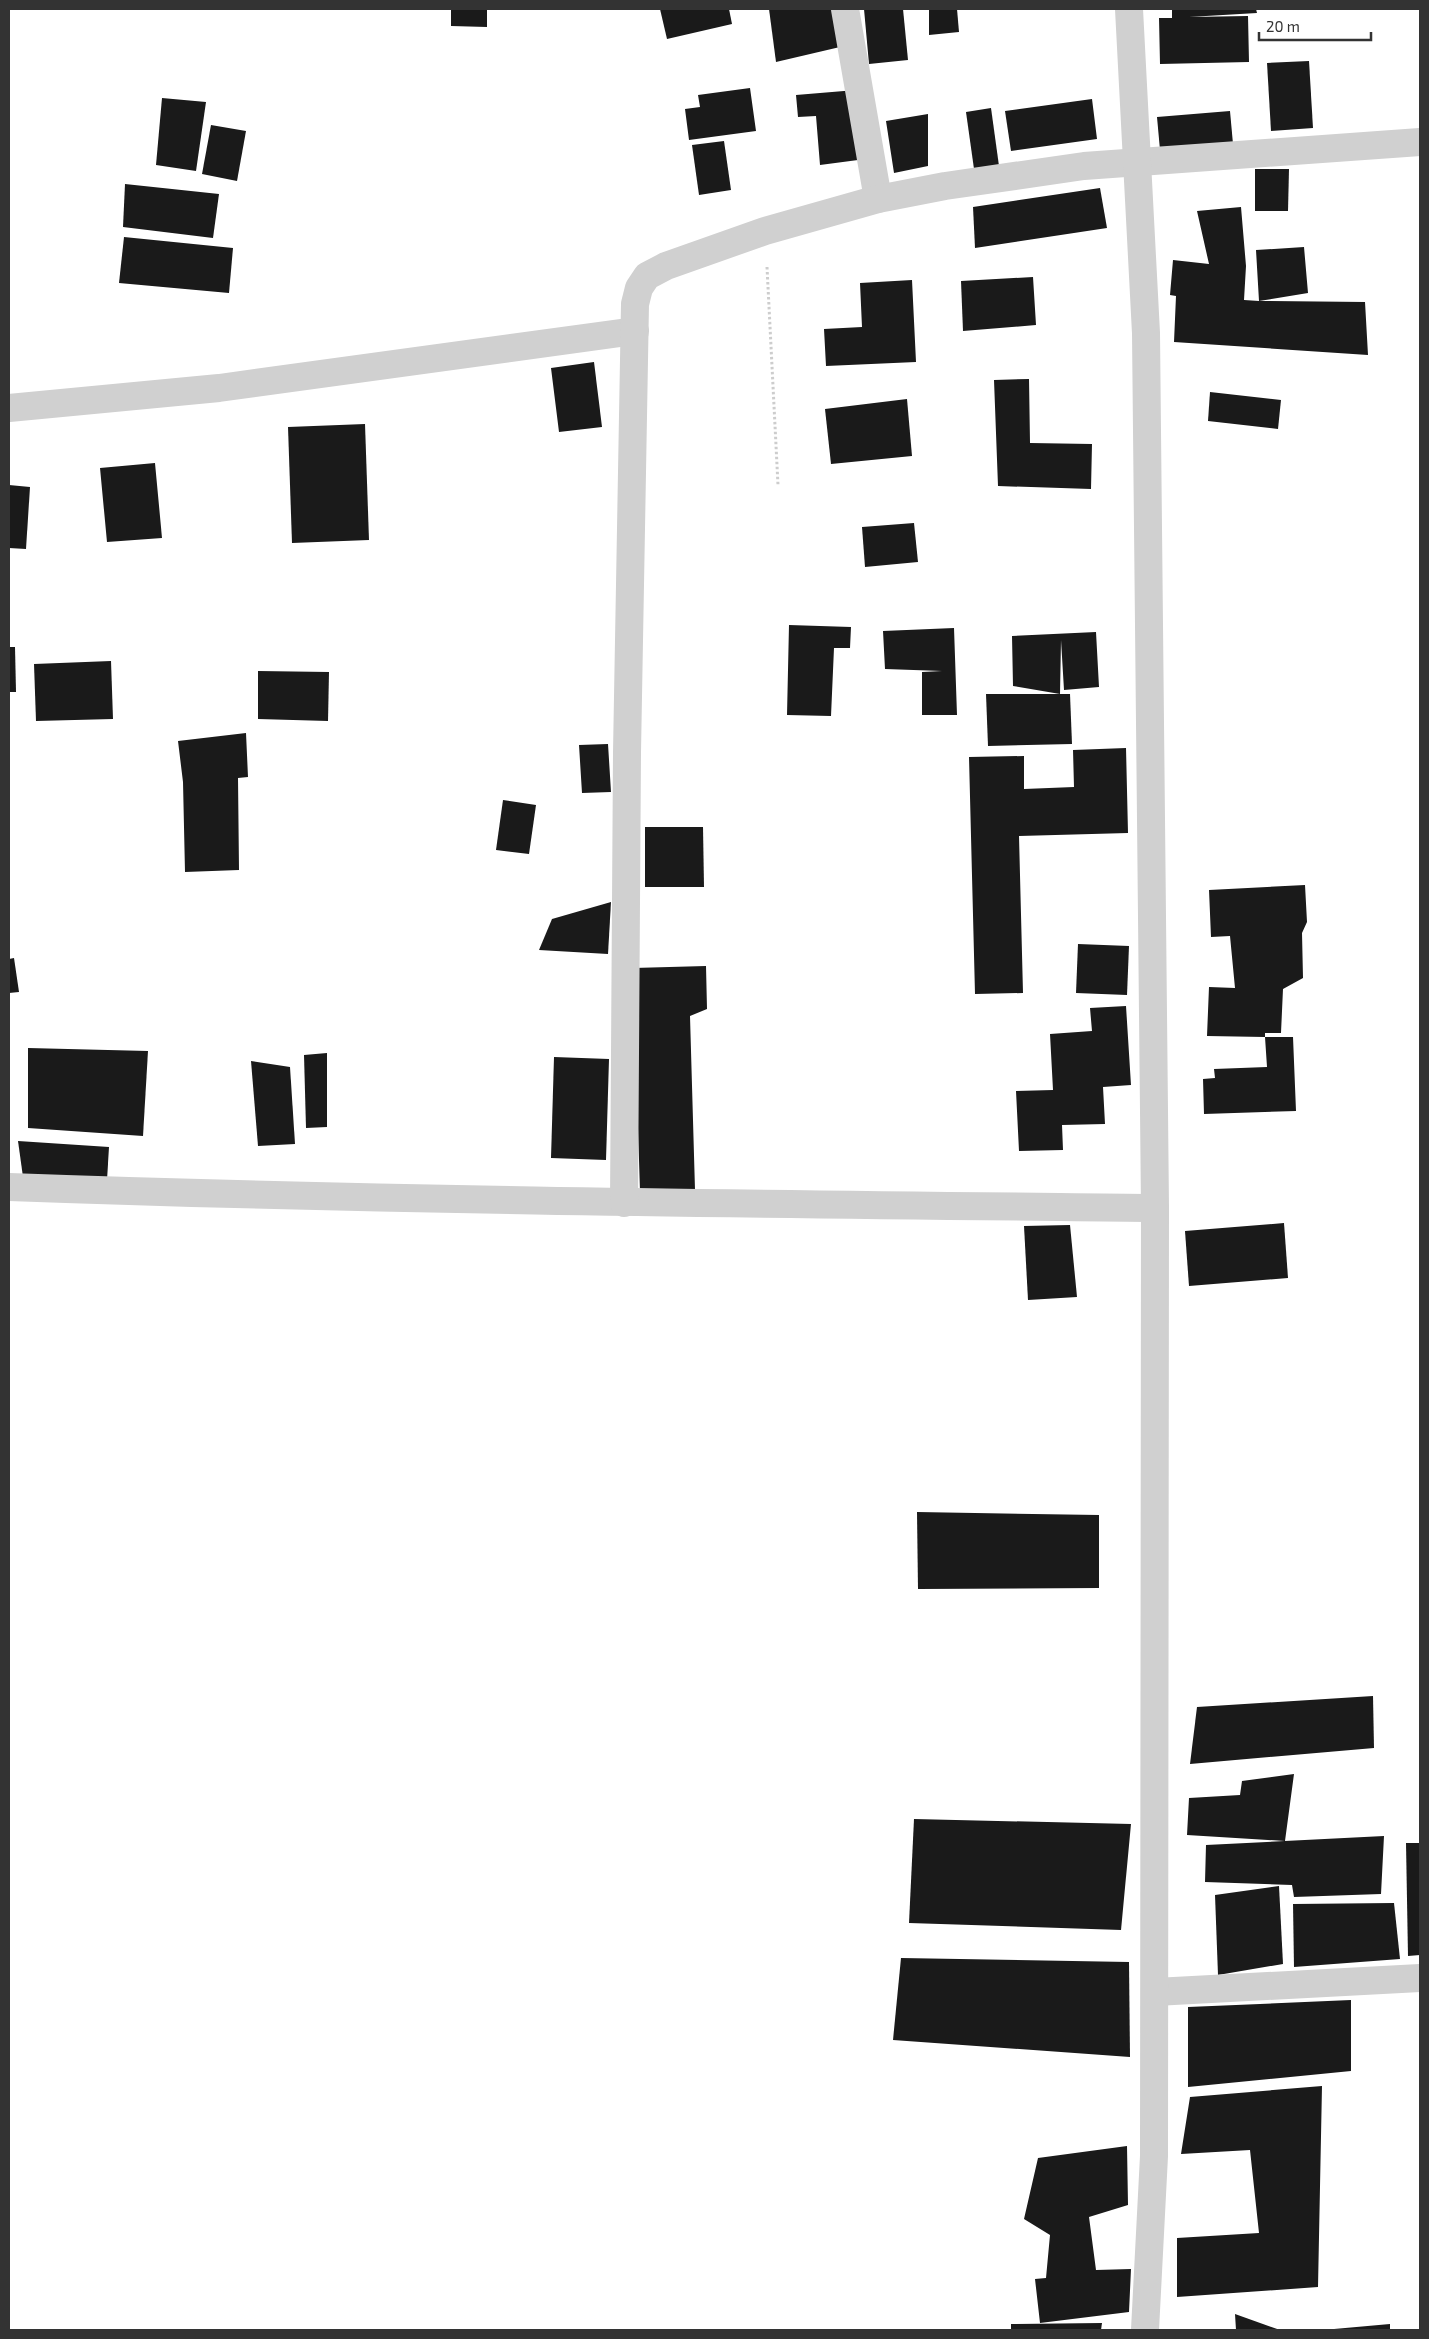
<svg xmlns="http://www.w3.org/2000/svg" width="1429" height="2339" font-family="'Exo 2',sans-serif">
<rect width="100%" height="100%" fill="#fff"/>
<g fill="#1a1a1a">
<path d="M451,9H487V27L451,26Z"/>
<path d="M660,9H729L732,24L667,39Z"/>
<path d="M769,9H835L840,47L776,62Z"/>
<path d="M864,9H903L908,60L869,64Z"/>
<path d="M929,9H957L959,32L929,35Z"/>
<path d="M1172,9H1256L1257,13L1189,17L1248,16L1249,62L1160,64L1159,18H1172Z"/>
<path d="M1309,61L1313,128L1271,131L1267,63Z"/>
<path d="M750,88L756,131L689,140L685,109L700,107L698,95Z"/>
<path d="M856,90L858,160L820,165L816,116L798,117L796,95Z"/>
<path d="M162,98L206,102L196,171L156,165Z"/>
<path d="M1092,99L1097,139L1011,151L1005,111Z"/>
<path d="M991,108L999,166L974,169L966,112Z"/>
<path d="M1230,111L1233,144L1160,150L1157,117Z"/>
<path d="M928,114V166L894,173L886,121Z"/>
<path d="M211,125L246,131L237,181L202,174Z"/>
<path d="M724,141L731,190L699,195L692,145Z"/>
<path d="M1255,169H1289L1288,211H1255Z"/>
<path d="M125,184L219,194L213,238L123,227Z"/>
<path d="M1100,188L1107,228L975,248L973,207Z"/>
<path d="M1241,207L1246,266L1244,300L1259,301L1256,250L1304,247L1308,293L1259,301L1365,302L1368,355L1174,342L1176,296L1170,295L1173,260L1209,264L1197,211Z"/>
<path d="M124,237L233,248L229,293L119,283Z"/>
<path d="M1033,277L1036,325L963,331L961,281Z"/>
<path d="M912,280L916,362L826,366L824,329L862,327L860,283Z"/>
<path d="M594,362L602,427L559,432L551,368Z"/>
<path d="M1029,379L1030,443L1092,444L1091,489L998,486L994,380Z"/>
<path d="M1210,392L1281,400L1278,429L1208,421Z"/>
<path d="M907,399L912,456L831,464L825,409Z"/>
<path d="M365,424L369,540L292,543L288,427Z"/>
<path d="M155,463L162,538L107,542L100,468Z"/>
<path d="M9,485L30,487L26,549L9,548Z"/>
<path d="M914,523L918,562L865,567L862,527Z"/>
<path d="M789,625L851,627L850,648H834L831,716L787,715Z"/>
<path d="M954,628L957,715H922V672L942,671L885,669L883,631Z"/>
<path d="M1096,632L1099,687L1064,690L1061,640L1060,694L1013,686L1012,636Z"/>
<path d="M9,647H15L16,692H9Z"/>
<path d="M111,661L113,719L36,721L34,664Z"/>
<path d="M258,671L329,672L328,721L258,719Z"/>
<path d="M986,694H1070L1072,744L988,746Z"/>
<path d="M246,733L248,777L238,778L239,870L185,872L183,782L178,741Z"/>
<path d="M608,744L611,792L582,793L579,745Z"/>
<path d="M1126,748L1128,833L1019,836L1023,993L975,994L969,757L1024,756V789L1074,787L1073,750Z"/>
<path d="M503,800L536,805L529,854L496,850Z"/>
<path d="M645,827H703L704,887H645Z"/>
<path d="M1305,885L1307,922L1302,933L1303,978L1283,989L1281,1033H1265V1037L1207,1036L1209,987L1235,988L1230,936L1211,937L1209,890Z"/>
<path d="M611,902L608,954L539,950L552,919Z"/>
<path d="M1078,944L1129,946L1127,995L1076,993Z"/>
<path d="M14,958L19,992L9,993V959Z"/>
<path d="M706,966L707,1009L690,1016L695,1190L640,1192L633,968Z"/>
<path d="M1126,1006L1131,1085L1103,1087L1105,1124L1062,1125L1063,1150L1019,1151L1016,1091L1053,1090L1050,1034L1092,1031L1090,1008Z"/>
<path d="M1265,1037H1293L1296,1111L1204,1114L1203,1079L1215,1078L1214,1069L1267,1067Z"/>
<path d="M28,1048L148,1051L143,1136L28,1128Z"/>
<path d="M327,1053V1127L306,1128L304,1055Z"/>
<path d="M554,1057L609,1059L606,1160L551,1158Z"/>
<path d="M251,1061L290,1067L295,1144L258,1146Z"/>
<path d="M18,1141L109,1147L107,1180L23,1177Z"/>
<path d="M1284,1223L1288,1278L1189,1286L1185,1231Z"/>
<path d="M1070,1225L1077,1297L1028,1300L1024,1226Z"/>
<path d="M917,1512L1099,1515V1588L918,1589Z"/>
<path d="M1373,1696L1374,1748L1190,1764L1197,1707Z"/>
<path d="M1294,1774L1285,1841L1187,1835L1189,1798L1240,1795L1242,1781Z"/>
<path d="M914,1819L1131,1824L1121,1930L909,1923Z"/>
<path d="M1384,1836L1381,1894L1294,1897L1292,1885L1205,1882L1206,1845Z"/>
<path d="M1406,1843H1420V1955L1408,1956Z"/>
<path d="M1279,1886L1283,1964L1218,1975L1215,1895Z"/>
<path d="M1394,1903L1400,1959L1294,1967L1293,1904Z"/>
<path d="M901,1958L1129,1962L1130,2057L893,2040Z"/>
<path d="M1351,2000V2071L1188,2087V2007Z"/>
<path d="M1322,2086L1318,2287L1177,2297V2238L1259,2233L1250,2150L1181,2154L1190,2097Z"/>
<path d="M1127,2146L1128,2205L1089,2217L1096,2270L1131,2269L1129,2312L1040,2323L1035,2279L1046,2278L1050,2235L1024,2219L1038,2158Z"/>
<path d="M1235,2314L1280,2330H1236Z"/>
<path d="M1102,2323L1101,2330H1011V2324Z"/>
<path d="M1390,2324V2330H1334V2329Z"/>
</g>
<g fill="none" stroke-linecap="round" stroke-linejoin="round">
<path stroke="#cdcdcd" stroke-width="3" stroke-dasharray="2.5 2.5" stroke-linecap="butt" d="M767,267L778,485"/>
<g stroke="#d0d0d0" stroke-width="28">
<path d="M845,9L878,199"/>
<path d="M9,408L219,388L635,331"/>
<path d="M9,1187C391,1201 773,1204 1155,1208"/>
<path d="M624,1203L627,753L635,304L639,288L647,276L666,266L765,231L878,199L945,186L1084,166L1420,142"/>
<path d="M1155,1992L1420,1978"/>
</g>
<path stroke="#d0d0d0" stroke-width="28" d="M1129,9L1146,333L1155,1208L1154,2156L1145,2330"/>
</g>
<rect width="1429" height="2339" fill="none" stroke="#333333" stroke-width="20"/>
<path d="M1259 32v8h112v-8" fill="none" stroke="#333333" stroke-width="2.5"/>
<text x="1266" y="32" font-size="15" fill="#333333" stroke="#ffffff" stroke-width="4" paint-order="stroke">20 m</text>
</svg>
